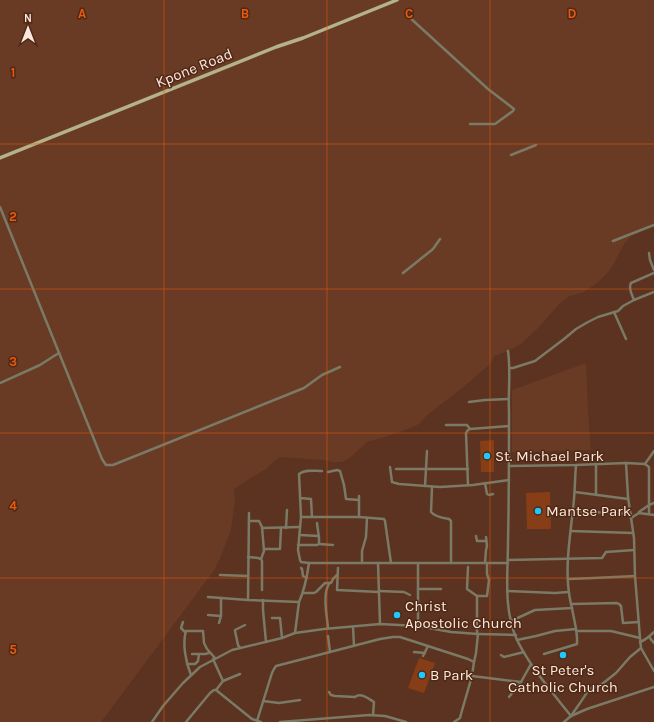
<svg xmlns="http://www.w3.org/2000/svg" width="654" height="722" font-family="Karla,sans-serif">
<rect width="100%" height="100%" fill="#5b3320"/>
<g fill="#6a3b24">
<path d="M0,0H654V227L631,236L624,244L611,269L598,282L584,292L570,296L560,303L538,328L521,344L508,351L494,356L491,363L466,385L426,416L419,424L408,429L385,437L367,442L351,457L342,462H333L323,460L279,457L266,469L249,479L234,489L235,500L231,530L220,558L215,569L101,722H0Z"/>
<path d="M586,363L588,412L591,450L512,452V390Z"/>
</g>
<g fill="#873e17">
<path d="M494,440V472H481L480,441Z"/>
<path d="M550,492L551,529H527L526,493Z"/>
<path d="M419,658L435,663L424,693L408,688Z"/>
</g>
<g fill="none" stroke-linecap="round" stroke-linejoin="round">
<g stroke="#7a7a66" stroke-width="2.5">
<path d="M408,16L488,89L514,109L513,111L495,124H470"/>
<path d="M511,155L536,145"/>
<path d="M0,207L102,459L106,465H113L304,388L322,375L340,367"/>
<path d="M613,241L654,225"/>
<path d="M649,253L650,260L654,270"/>
<path d="M403,273L433,249L440,239"/>
<path d="M634,300C632,295 628,288 631,283L654,273"/>
<path d="M614,312L626,339"/>
<path d="M508,351C511,371 508,391 509,411C509,455 509,498 508,541C508,574 503,609 517,640C531,668 552,692 571,716"/>
<path d="M510,368H513L535,361L564,339L576,329L588,322L598,317L618,311L623,306L634,300L654,292"/>
<path d="M0,383L40,365L54,356L59,353"/>
<path d="M469,402L485,400L508,399"/>
<path d="M446,425H467L470,429"/>
<path d="M470,429L509,426"/>
<path d="M626,463L628,497L634,538L635,576L640,638"/>
<path d="M645,464L649,467V514"/>
<path d="M645,464L654,451"/>
<path d="M509,466L576,465L626,463L645,464"/>
<path d="M390,467L392,482L399,484L440,487L473,485L509,480"/>
<path d="M396,469H468"/>
<path d="M322,471C314,471 305,469 299,474L301,517L298,550L300,560L301,562L309,563H378"/>
<path d="M328,472L337,470L340,471L344,485L346,499L359,500"/>
<path d="M485,483L487,494L489,495L493,494"/>
<path d="M468,485L466,433L468,430L470,429"/>
<path d="M425,486L427,451"/>
<path d="M432,487L431,512C435,517 443,518 449,519L451,521V563"/>
<path d="M575,492L628,499"/>
<path d="M596,495V464"/>
<path d="M300,498L311,499L312,517"/>
<path d="M573,511L631,514"/>
<path d="M639,512L649,505L654,503"/>
<path d="M249,513L248,600L299,602L295,633"/>
<path d="M301,517H359L384,519L385,521L391,563"/>
<path d="M359,517V496"/>
<path d="M631,518L639,513L654,515"/>
<path d="M249,521H259L262,527L264,551L261,559"/>
<path d="M262,528L300,527"/>
<path d="M286,528L287,510"/>
<path d="M571,531L633,533"/>
<path d="M300,535L319,536"/>
<path d="M476,536L477,541H486"/>
<path d="M319,544L333,545"/>
<path d="M298,545H317L319,544V538L317,523"/>
<path d="M264,549H280L281,528"/>
<path d="M248,557L258,558L261,559L262,561V590"/>
<path d="M508,560L602,558L606,552L634,550"/>
<path d="M362,563V551L366,537L367,518"/>
<path d="M485,563L486,550L487,546L486,537"/>
<path d="M418,564V626"/>
<path d="M468,567L467,589L477,596"/>
<path d="M301,568L302,569L303,576L307,578"/>
<path d="M338,568L337,590L379,592"/>
<path d="M220,575L248,576"/>
<path d="M568,579L594,578L635,576"/>
<path d="M418,589H441"/>
<path d="M379,591L404,592L410,595"/>
<path d="M507,591L555,593L568,592"/>
<path d="M303,593H314L316,592L325,583H331L333,579L337,575"/>
<path d="M208,597L248,600"/>
<path d="M263,600V610L266,642"/>
<path d="M299,602C305,589 307,577 309,563"/>
<path d="M571,604C563,569 571,534 574,499C575,488 575,477 576,465"/>
<path d="M208,615L221,616"/>
<path d="M272,618H280L282,638"/>
<path d="M511,621L535,610L572,608L571,604L617,603L619,604L621,606L623,623L639,622"/>
<path d="M183,622L181,628L185,632"/>
<path d="M219,623L221,616V598"/>
<path d="M380,624L378,563H508"/>
<path d="M353,627L354,646"/>
<path d="M328,628C327,616 324,604 326,593C326,589 328,587 329,583"/>
<path d="M577,631H611L640,638L641,648L654,671"/>
<path d="M477,634V596H487L489,580L487,574V563"/>
<path d="M478,634L516,635"/>
<path d="M328,636L330,652"/>
<path d="M649,637L654,643"/>
<path d="M517,640L536,636L555,631L576,629"/>
<path d="M640,642C646,640 650,636 654,632"/>
<path d="M240,648L238,645L235,631V630L245,625"/>
<path d="M414,652L425,653"/>
<path d="M192,654H205L209,653"/>
<path d="M544,654L577,644C578,633 574,620 572,608"/>
<path d="M501,655L504,657L524,652"/>
<path d="M423,656L428,646"/>
<path d="M213,659L223,681"/>
<path d="M187,664H195L198,661L199,654"/>
<path d="M191,675C186,663 182,644 186,631H203L204,643L207,649L215,658"/>
<path d="M472,676L521,682"/>
<path d="M216,690L252,719L261,722"/>
<path d="M329,692L331,695L335,696L355,697C361,692 369,699 374,702L373,715"/>
<path d="M509,697L521,682L531,664"/>
<path d="M263,701L279,703L300,700"/>
<path d="M571,716C577,707 584,698 589,689L602,684L616,673L630,657L641,648"/>
<path d="M257,721L272,673L274,669L276,666L380,639L393,637H400L468,659L474,662L472,676L461,714L460,718L454,722"/>
<path d="M152,722L163,706L183,683L200,667L232,650L282,638L295,633L324,629L380,624L418,626L451,632L478,634L476,653L474,662"/>
<path d="M186,722L210,693L214,690H216L223,681L240,674"/>
<path d="M280,722L369,715L385,716L406,722"/>
<path d="M564,722L571,716L587,709L654,687"/>
</g>
<path stroke="#b4b28a" stroke-width="3.5" d="M0,158L276,47L303,38L397,0"/>
</g>
<path fill="none" stroke="#e8590c" stroke-width="1" stroke-opacity="0.55" d="M164,0V722M327,0V722M490,0V722M0,144H654M0,289H654M0,433H654M0,578H654"/>
<g fill="#1fc9fd" stroke="#502916" stroke-width="1.5">
<circle cx="487" cy="456" r="4"/>
<circle cx="538" cy="511" r="4"/>
<circle cx="397" cy="615" r="4"/>
<circle cx="563" cy="655" r="4"/>
<circle cx="422" cy="675" r="4"/>
</g>
<g text-anchor="middle" stroke-width="3" stroke-linejoin="round" paint-order="stroke">
<g font-size="15" fill="#fde8de" stroke="#502916">
<text transform="translate(194 68) rotate(-22)" y="5">Kpone Road</text>
</g>
<g font-size="15" fill="#fde8de" stroke="#502916" text-anchor="start">
<text x="495" y="461">St. Michael Park</text>
<text x="546" y="516">Mantse Park</text>
<text x="405" y="611">Christ<tspan x="405" dy="17">Apostolic Church</tspan></text>
<text x="563" y="675" text-anchor="middle">St Peter's<tspan x="563" dy="17">Catholic Church</tspan></text>
<text x="430" y="680">B Park</text>
</g>
</g>
<g font-size="13" text-anchor="middle" font-weight="bold" fill="#e8590c" stroke="#502916" stroke-width="3" stroke-linejoin="round" paint-order="stroke">
<text x="82" y="18">A</text>
<text x="245" y="18">B</text>
<text x="409" y="18">C</text>
<text x="572" y="18">D</text>
<text x="13" y="77">1</text>
<text x="13" y="221">2</text>
<text x="13" y="366">3</text>
<text x="13" y="510">4</text>
<text x="13" y="654">5</text>
</g>
<g transform="translate(28 28)" stroke="#502916" stroke-width="3" paint-order="stroke">
<path d="M0-3L7 15L0 10L-7 15Z" fill="#fde8de"/>
<text y="-6" font-size="11" font-weight="bold" text-anchor="middle" fill="#fde8de">N</text>
</g>
</svg>
